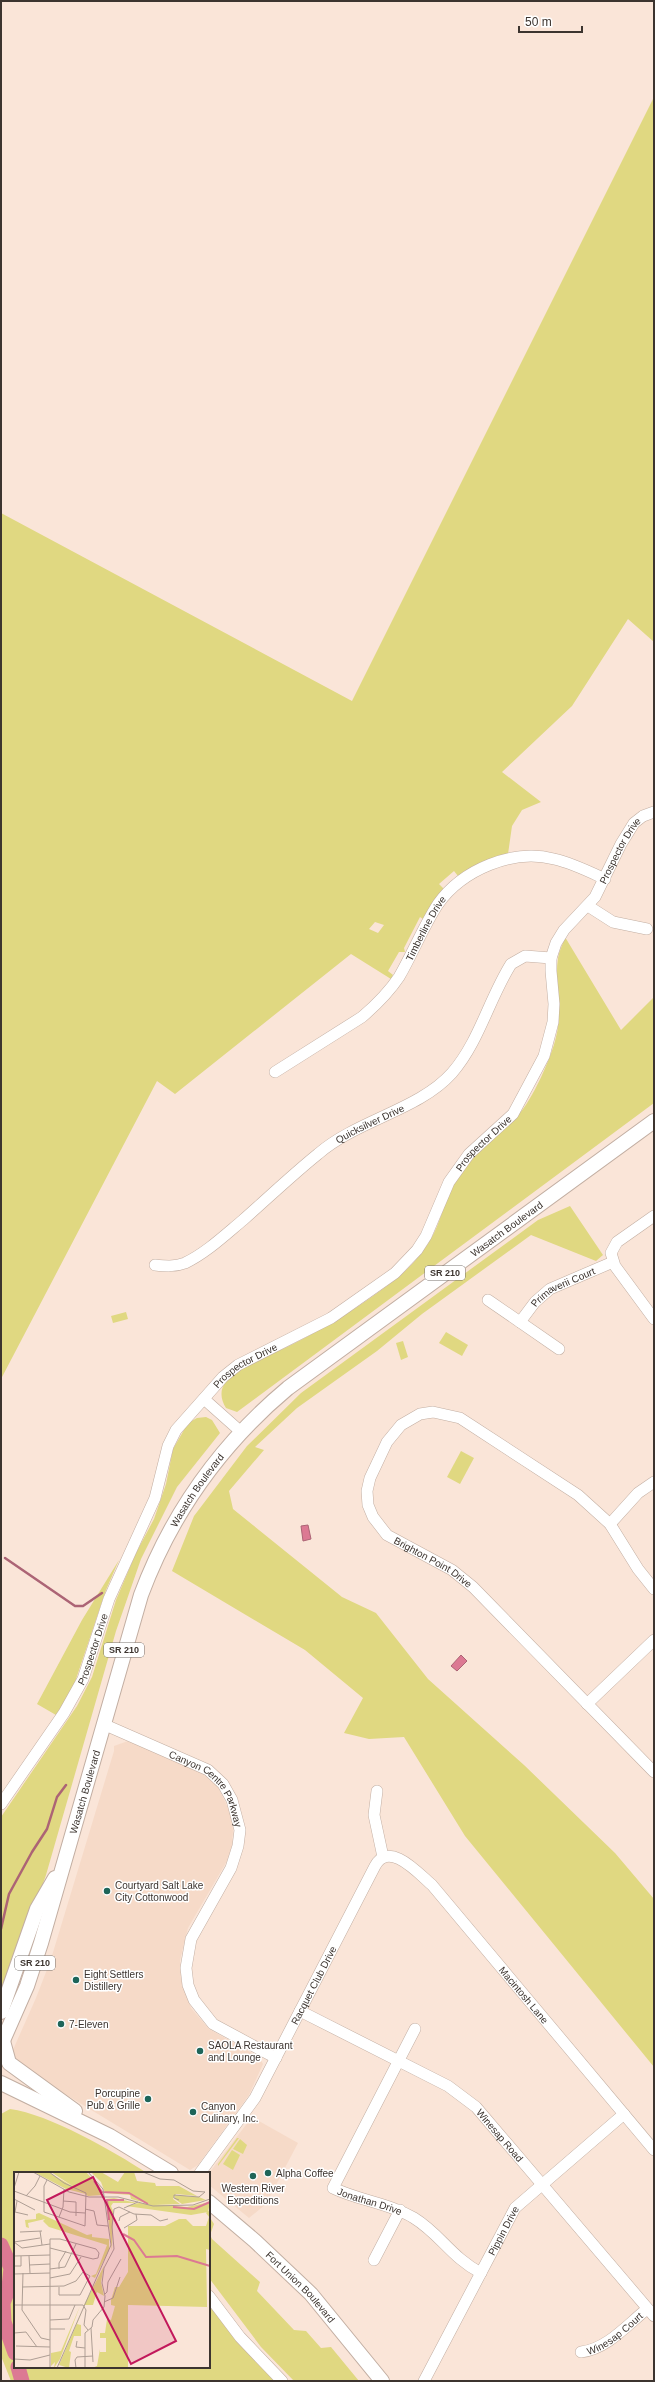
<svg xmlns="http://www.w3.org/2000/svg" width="655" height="2382" font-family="Helvetica,sans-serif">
<rect width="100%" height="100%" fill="#fae5d8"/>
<g fill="#f6dac8">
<path d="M128,1741L200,1772L217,1785L230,1812L233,1830L232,1846L227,1861L188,1928L180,1960L181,1979L191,2008L209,2029L259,2057L263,2064L249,2095L198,2165L190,2170L14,2063L12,2052L36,1998L51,1959L114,1751V1746Z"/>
<path d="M252,2117L298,2143L266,2204L249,2218L209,2185V2173Z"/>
</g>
<g fill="#e0d881" fill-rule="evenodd">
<path d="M654,97V642L628,619L572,706L502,772L541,802L522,810L512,826L508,854C468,866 447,883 423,919L420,917L404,948L405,952H399L388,971L393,975L391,979L351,954L175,1094L157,1081L1,1379V513L352,701ZM454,871L458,876L444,889L439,884ZM375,922L384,925L378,933L369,929Z"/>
<path d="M565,937L621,1030L654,997V1103L237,1412L226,1408C221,1400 219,1390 226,1382C244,1361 270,1356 293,1344C328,1326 361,1306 392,1282C409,1269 424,1253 434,1233C443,1215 446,1194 457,1178C474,1153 498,1137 518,1115C532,1101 552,1056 556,1037C563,1011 554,984 558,958C559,951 563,944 565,937Z"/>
<path d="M570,1206L603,1255L596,1261L531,1235L422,1314L377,1351L297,1408L255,1447L264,1450L229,1491L233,1509L342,1597L376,1613L428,1679L524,1765L615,1853L654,1899V2067L465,1836L404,1737L369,1739L344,1733L363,1698L305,1650L172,1571L194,1516L247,1446L301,1393L538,1220Z"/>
<path d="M126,1312L128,1319L113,1323L111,1316Z"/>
<path d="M446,1332L468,1345L462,1356L439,1343Z"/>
<path d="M403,1341L408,1357L401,1360L396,1343Z"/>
<path d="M206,1417L212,1420L220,1433L177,1487L141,1559L116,1631L46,1875L1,2003V1817L77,1706L92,1677L116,1600L136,1553L154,1519L166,1484L173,1449L188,1423L197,1418Z"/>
<path d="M461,1451L474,1458L460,1484L447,1477Z"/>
<path d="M119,1560L106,1590L73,1688L56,1715L37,1704L82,1620Z"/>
<path d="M10,2109C49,2114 113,2151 147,2173H15V2367H209V2304L254,2358L276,2381H11L1,2356V2114Z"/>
<path d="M237,2138H239L218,2166V2164Z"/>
<path d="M240,2139L247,2145L243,2154L233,2149Z"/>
<path d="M232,2150L240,2155L233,2170L223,2164Z"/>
<path d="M209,2216L214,2224L210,2235L212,2239L260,2282L257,2291L294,2330L306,2331L321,2348L331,2347L359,2381H294L261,2347L209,2278Z"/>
</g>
<g fill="#dc7993" stroke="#ac6475">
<path d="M308,1525L311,1539L303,1541L301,1526Z"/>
<path d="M461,1655L467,1661L457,1671L451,1666Z"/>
</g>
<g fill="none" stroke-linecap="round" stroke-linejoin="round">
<g stroke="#ac6475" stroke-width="2.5">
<path d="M5,1558L75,1606H83L102,1593"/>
<path d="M1,1929L9,1894L32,1852L47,1829L57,1797L66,1785"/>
</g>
<g stroke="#dc7993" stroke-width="15">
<path d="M1,2245L11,2268L9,2287L3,2303L4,2322L15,2353"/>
<path d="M18,2367L22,2381"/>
</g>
<g stroke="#c2aea2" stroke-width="12">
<g id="minor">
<path d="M588,906L613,922L647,929"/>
<path id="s1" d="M275,1072L362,1017C376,1005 389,992 399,977C413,953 423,927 438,904C462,870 513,848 554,859C572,863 588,871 605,879"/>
<path d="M654,1216L617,1242L611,1253L615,1266L654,1319"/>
<path id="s2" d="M155,1265C165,1266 175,1267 185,1263C206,1253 225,1235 243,1220C268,1198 292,1175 318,1154C357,1120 419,1110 452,1073C479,1042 489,999 511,964L525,956L551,958"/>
<path d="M488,1300L559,1349"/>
<path id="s3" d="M520,1322L535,1302L550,1289L613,1262"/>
<path d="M204,1399L240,1431"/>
<path d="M610,1524L638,1493L654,1482"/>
<path id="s4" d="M654,1589L638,1569L610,1524L578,1495L460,1418L433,1412L420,1414L401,1425L387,1442L370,1478L367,1491L368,1505L373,1517L387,1535L452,1570L473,1587L654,1772"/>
<path d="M587,1704L654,1640"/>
<path id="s5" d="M103,1724L208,1770L223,1784L232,1800L240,1830L238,1846L231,1868L191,1939L186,1968L188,1985L194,2000L213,2024L276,2058"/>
<path d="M377,1791L374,1815L383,1857"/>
<path id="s6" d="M1,1804L64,1713L83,1679L109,1599L155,1498L168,1446L176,1430L223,1377L238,1365L331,1318L395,1273L417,1250L426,1236L449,1182L469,1154L513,1114L544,1056L553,1022L554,1004L551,971V958L556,943L564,930L595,897L621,844L634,823L643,816L654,812"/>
<path id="s7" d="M300,2011L448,2086L476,2107L654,2316"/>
<path id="s8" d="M415,2029L333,2188C360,2201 389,2203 414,2218C440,2234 451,2257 481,2273"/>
<path id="s9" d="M200,2173L255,2098L375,1866C389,1840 418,1873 432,1885L654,2150"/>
<path d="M374,2260L400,2210"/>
<path d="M209,2296L240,2337L282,2381"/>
<path id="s10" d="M581,2352C607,2349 627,2325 647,2309"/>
<path id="s11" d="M424,2381L515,2208L624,2114"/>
</g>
</g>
<g stroke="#c2aea2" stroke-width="16">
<g id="major">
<path d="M1,2012L37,1909L55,1878"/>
<path d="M3,2041L9,2063L75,2111"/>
<path id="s12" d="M1,2045L27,1986L41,1943L141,1595C172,1512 221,1444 288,1388L654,1121"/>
<path d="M1,2083L110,2136L171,2173"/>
<path id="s13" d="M209,2202L255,2241L311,2294L382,2381"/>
</g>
</g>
<use href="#minor" stroke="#fff" stroke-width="11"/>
<use href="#major" stroke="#fff" stroke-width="14"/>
</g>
<g fill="#1e6559" stroke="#fff" stroke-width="1.5">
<circle cx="107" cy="1891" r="4"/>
<circle cx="76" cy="1980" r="4"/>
<circle cx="61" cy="2024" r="4"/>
<circle cx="200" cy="2051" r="4"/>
<circle cx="148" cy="2099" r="4"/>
<circle cx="193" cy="2112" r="4"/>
<circle cx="268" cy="2173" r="4"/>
<circle cx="253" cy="2176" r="4"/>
</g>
<g text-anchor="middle" stroke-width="3" stroke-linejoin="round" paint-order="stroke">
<g fill="#fff" stroke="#76716d" stroke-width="1">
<rect x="425" y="1266" width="40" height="14" rx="3"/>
<rect x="104" y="1643" width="40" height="14" rx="3"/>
<rect x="15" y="1956" width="40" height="14" rx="3"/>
</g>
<g font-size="9" font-weight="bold" fill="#3c342f">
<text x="445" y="1276">SR 210</text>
<text x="124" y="1653">SR 210</text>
<text x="35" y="1966">SR 210</text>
</g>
<g font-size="10" fill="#3c342f" stroke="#fff">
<text dy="4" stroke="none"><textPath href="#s6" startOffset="1184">Prospector Drive</textPath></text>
<text dy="4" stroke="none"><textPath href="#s1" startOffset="213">Timberline Drive</textPath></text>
<text dy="4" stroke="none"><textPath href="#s2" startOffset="263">Quicksilver Drive</textPath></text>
<text dy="4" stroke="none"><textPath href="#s6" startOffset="848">Prospector Drive</textPath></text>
<text dy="4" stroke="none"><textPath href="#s12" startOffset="999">Wasatch Boulevard</textPath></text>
<text dy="4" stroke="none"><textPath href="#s3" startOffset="57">Primaverii Court</textPath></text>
<text dy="4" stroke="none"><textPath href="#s6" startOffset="512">Prospector Drive</textPath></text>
<text dy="4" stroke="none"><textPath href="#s12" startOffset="591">Wasatch Boulevard</textPath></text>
<text dy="4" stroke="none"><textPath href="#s4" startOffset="504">Brighton Point Drive</textPath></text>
<text dy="4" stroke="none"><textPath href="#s6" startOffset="181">Prospector Drive</textPath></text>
<text dy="4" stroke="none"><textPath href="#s5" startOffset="127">Canyon Centre Parkway</textPath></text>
<text dy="4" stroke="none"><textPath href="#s12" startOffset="267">Wasatch Boulevard</textPath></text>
<text dy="4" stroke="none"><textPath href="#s9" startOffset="220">Racquet Club Drive</textPath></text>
<text dy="4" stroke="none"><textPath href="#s9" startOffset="568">Macintosh Lane</textPath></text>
<text dy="4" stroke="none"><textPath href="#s7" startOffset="238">Winesap Road</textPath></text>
<text dy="4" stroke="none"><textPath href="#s8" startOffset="218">Jonathan Drive</textPath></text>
<text dy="4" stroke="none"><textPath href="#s11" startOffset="170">Pippin Drive</textPath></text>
<text dy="4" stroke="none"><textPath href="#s13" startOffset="125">Fort Union Boulevard</textPath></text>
<text dy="4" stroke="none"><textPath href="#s10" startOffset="39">Winesap Court</textPath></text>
</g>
<g font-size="10" fill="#3c342f" stroke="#fff" text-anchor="start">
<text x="115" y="1889">Courtyard Salt Lake<tspan x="115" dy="12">City Cottonwood</tspan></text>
<text x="84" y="1978">Eight Settlers<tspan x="84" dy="12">Distillery</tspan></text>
<text x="69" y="2028">7-Eleven</text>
<text x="208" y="2049">SAOLA Restaurant<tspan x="208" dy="12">and Lounge</tspan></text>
<text x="140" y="2097" text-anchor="end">Porcupine<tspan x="140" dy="12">Pub &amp; Grille</tspan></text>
<text x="201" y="2110">Canyon<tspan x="201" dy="12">Culinary, Inc.</tspan></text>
<text x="276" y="2177">Alpha Coffee</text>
<text x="253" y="2192" text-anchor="middle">Western River<tspan x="253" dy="12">Expeditions</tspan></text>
</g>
</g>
<g transform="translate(14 2172)">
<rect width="196" height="196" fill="#fae5d8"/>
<path d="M20,0H34L72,22L52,17ZM37,0H72L86,15L88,23L74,24ZM77,0H87L104,10L111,0H120L123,9L141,11L142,14H165L183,24L162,22L159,27L166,32L140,33L117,27L116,23L91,21L87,10ZM161,23L185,25L192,28L168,32L161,27ZM100,26L123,31H99L97,34L99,39L98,79L92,27ZM196,30L194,40L177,43L112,34L125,31L173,35ZM196,38V78L192,77L193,135L114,133V196H78L83,194L86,177V180H92V166H86V161H91L93,147L97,148L101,134L97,133V128L101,115H105L114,100V54H151L165,47H172L179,54H192L195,45L192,41ZM25,41L73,63L78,62V65L95,67V78L81,106L77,104L82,102L93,73L35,55L29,49L31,47L14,51L15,56L12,55L11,48L22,47V42ZM97,80L90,94L87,110L90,124L83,120L79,133H70ZM66,134L46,187L40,196L41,190L37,194V181L47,179ZM70,135L63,152L67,153V164H60L55,179L57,180L55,196L45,193Z" fill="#e0d881"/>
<path fill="none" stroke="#dc7993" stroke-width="2" d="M80,9L88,20L115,21L134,32M159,35L180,37L196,30M95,48L93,28H110M109,62L120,68L132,85L163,84L196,94"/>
<path fill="none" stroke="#ae9e94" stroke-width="1" d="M19,0L55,20L75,25H104L139,34L179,33L196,27M35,0L50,11L72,21L71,54M129,0L146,7L160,8L179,19L191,20L185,25L160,23V26L165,28M33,8L30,14V40L71,54M0,16L5,0M0,19L56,40L71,41M12,24L21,14L26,4M0,27L21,38M3,29L1,40L14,43M49,29L62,30V44M110,36L124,30M71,37L80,39L83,53L94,54M45,45L49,35L50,17M105,49L106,45L116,40M110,56L123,48L122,42M26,59L28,73M6,60L28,59M0,70L8,76L36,72M0,70L26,66M36,76L79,87L84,86L85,81L82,77L46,67H36V133M0,84L36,83M15,84L16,101M15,93L36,92M0,94H7V84M36,97L51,95L62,72M45,97V91L52,79M9,101L8,138L27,166L36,168M0,102L36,101M36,106L56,102L67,85M8,115L50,114L62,109L69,100L76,104L66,123H45V115M91,122L93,120L94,110L107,87M90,130L99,126L106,105M0,133H69M69,133L72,138L70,153L74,158M36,148L55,147L61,133M77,156L79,190M36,157H51M0,161L12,160L23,175M63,169L62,175L71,176M2,174L36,175M0,185V133M0,187L16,188L36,183M36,196V133M43,196L97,73L89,17L74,0M62,196L61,188L63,185L79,184M71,196V161L78,155L79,148L90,135L91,124L88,111L90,96L100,77L98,55L100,37L105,35L120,42L137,43L146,49L154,47"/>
<path fill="#c2185b" fill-opacity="0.15" stroke="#c2185b" stroke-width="2" d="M79,5L162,169L117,192L33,28Z"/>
<rect width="196" height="196" fill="none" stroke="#3c342f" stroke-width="2"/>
</g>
<rect width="655" height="2382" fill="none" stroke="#3c342f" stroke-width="4"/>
<path d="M519 26v6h63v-6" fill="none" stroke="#3c342f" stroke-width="2"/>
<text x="525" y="26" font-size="12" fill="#3c342f" stroke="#ffffff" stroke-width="3" paint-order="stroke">50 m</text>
</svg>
